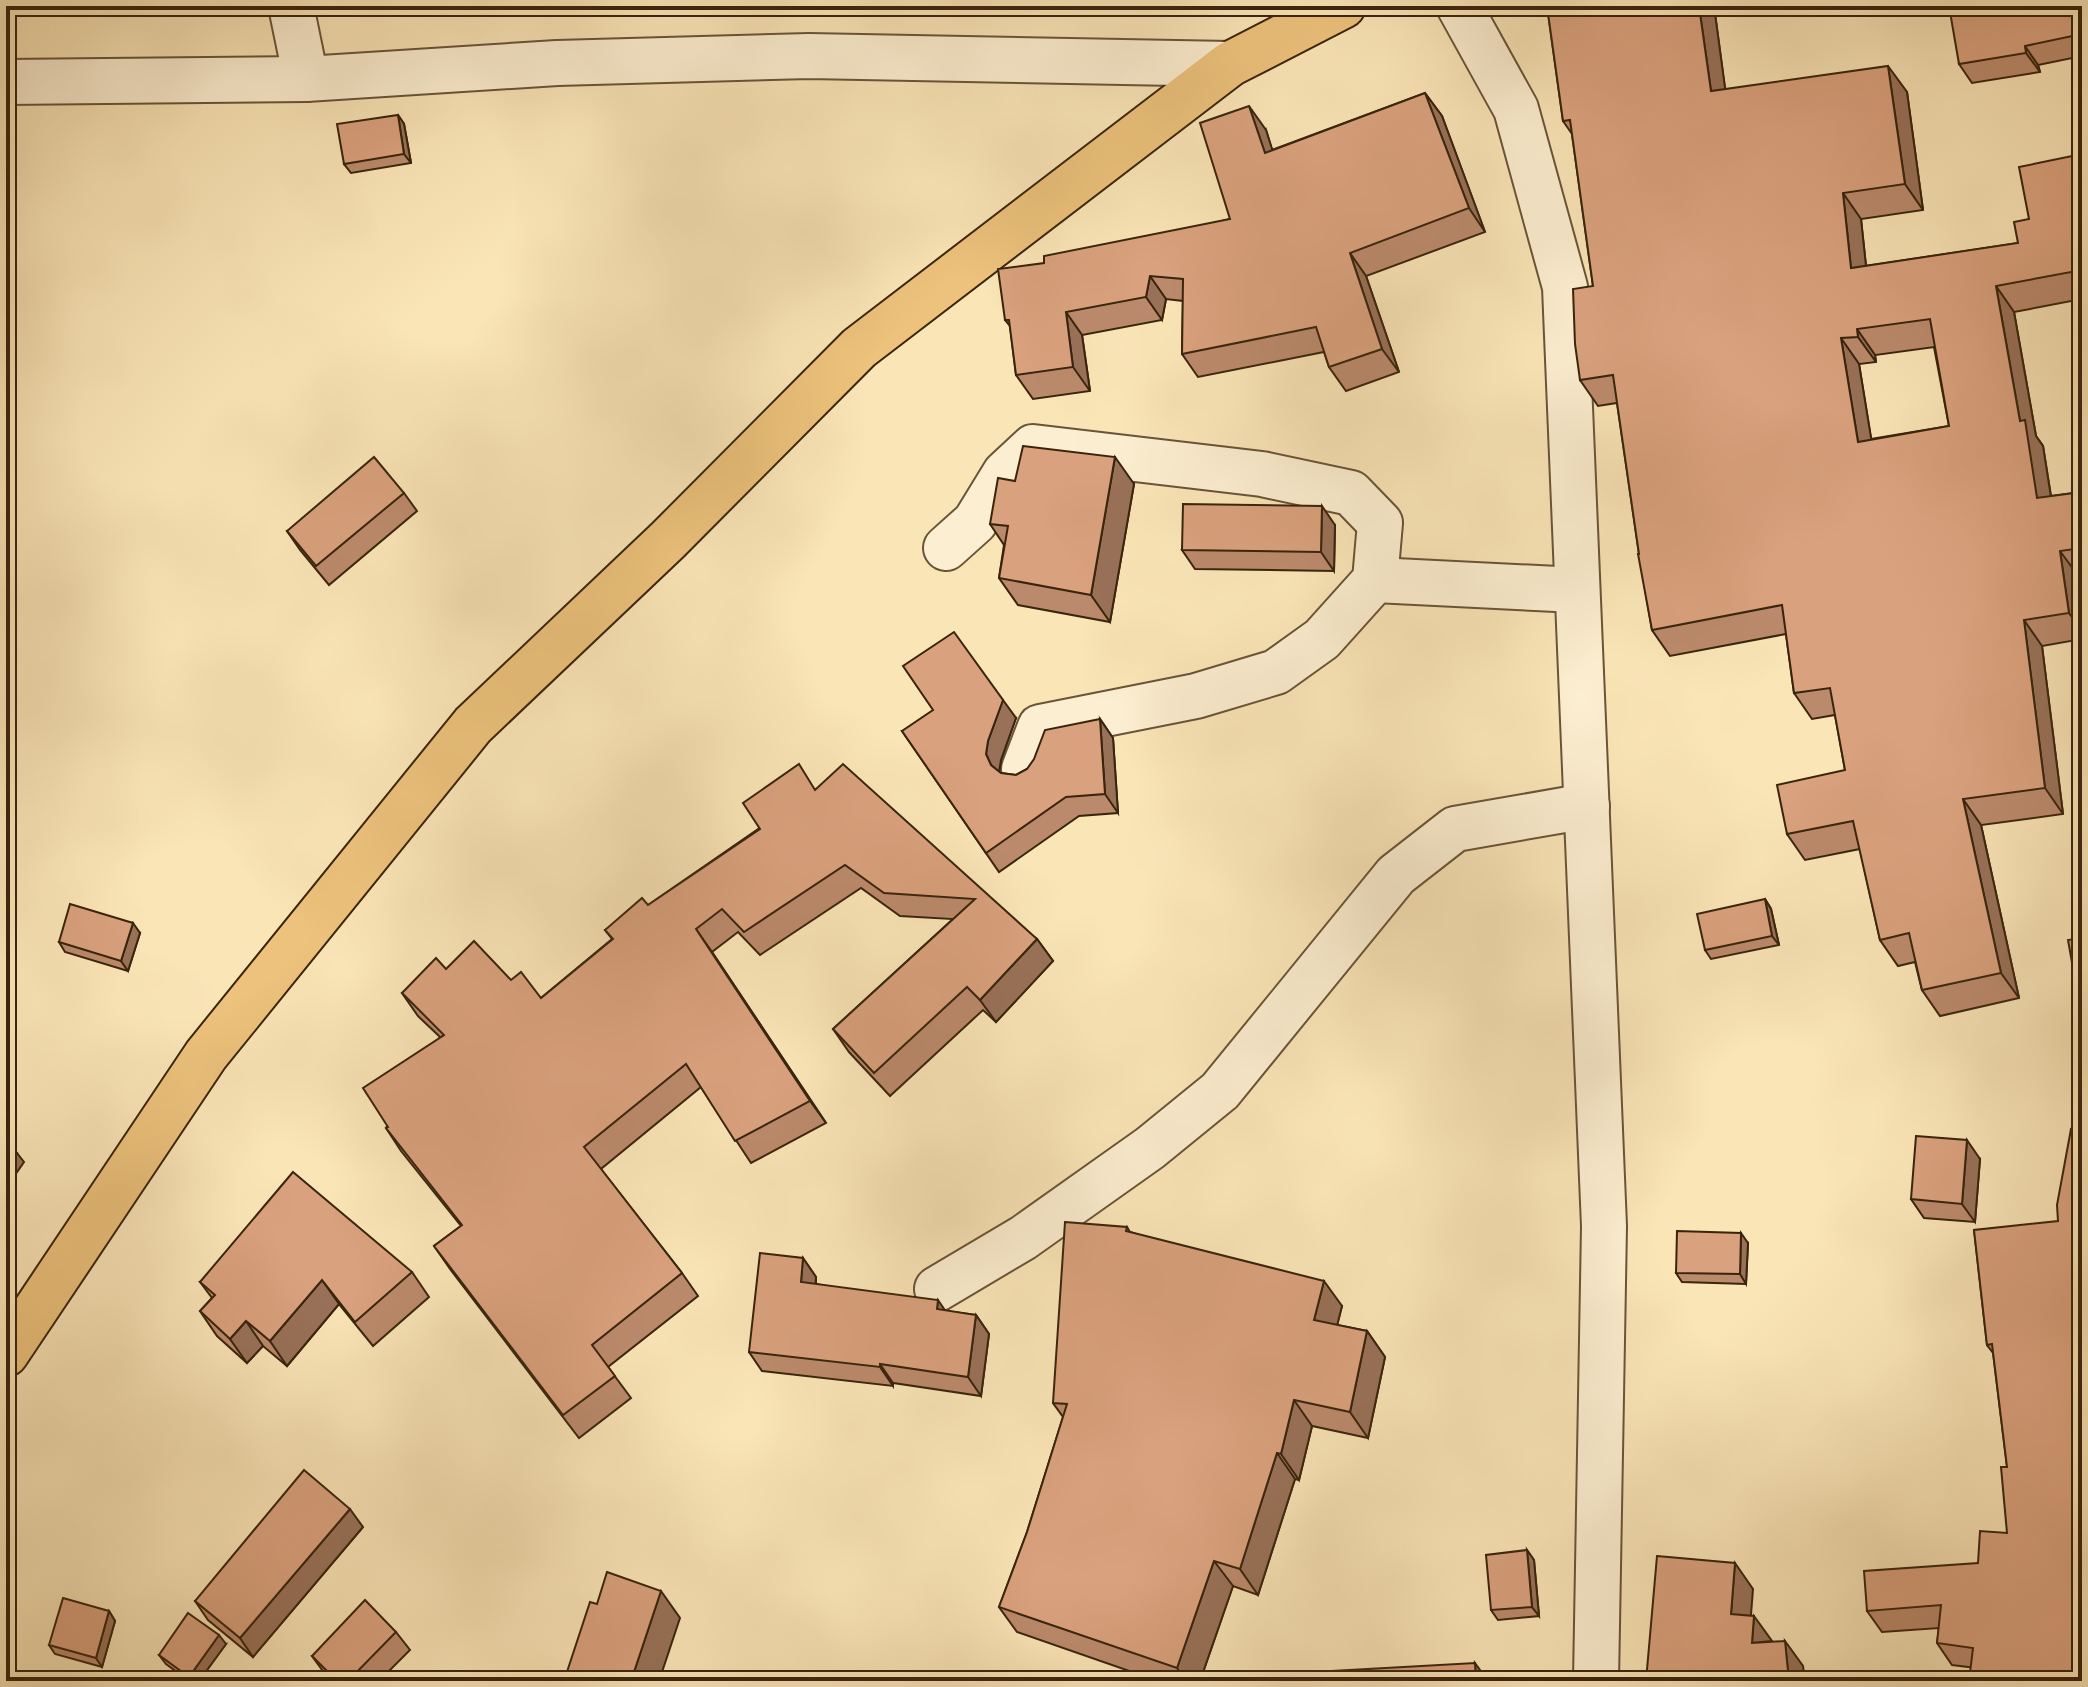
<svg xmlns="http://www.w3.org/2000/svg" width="2088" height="1687" font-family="'Libre Bodoni',serif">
<rect width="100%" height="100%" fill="#fae5b7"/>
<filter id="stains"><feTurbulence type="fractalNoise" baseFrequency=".0025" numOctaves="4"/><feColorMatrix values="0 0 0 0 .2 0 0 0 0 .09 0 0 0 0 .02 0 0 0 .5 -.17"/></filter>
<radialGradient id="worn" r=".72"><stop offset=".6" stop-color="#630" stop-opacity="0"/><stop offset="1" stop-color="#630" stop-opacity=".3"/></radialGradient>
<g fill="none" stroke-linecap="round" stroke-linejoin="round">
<g stroke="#695438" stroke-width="48">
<g id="minor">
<path d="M291,6L306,79"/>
<path d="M1459,6L1516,109L1565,287L1604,1226L1596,1681"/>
<path d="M6,82L306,79L557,63L809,56L1230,64"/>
<path d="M946,548L975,522L1005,473L1033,447L1262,474L1351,493L1380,523L1375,580L1322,639L1276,672L1196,696L1040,727L1024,769"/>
<path d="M1375,580L1577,590"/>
<path d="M937,1289L1023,1238L1150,1148L1220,1091L1396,875L1455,829L1587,806"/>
</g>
</g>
<g stroke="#39240d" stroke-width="48">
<path id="major" d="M6,1354L206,1055L473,725L668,540L859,348L1230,64L1343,6"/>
</g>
<use href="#minor" stroke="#fceed0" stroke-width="44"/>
<use href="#major" stroke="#edc27c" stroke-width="44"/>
</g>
<g fill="#bb8a6c" stroke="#39240d" stroke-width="2" fill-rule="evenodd">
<path d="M1547,6H1714L1725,89L1907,92L1923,210L1861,219L1866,266L2018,243L2029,219L2082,154V299L2014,312L2036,436L2043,446L2051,496L2082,492V576L2079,577L2082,601V639L2042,646L2063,814L1981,825L2019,998L1940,1016L1922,990L1915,962L1898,966L1880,940L1860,849L1805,860L1787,834L1845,770L1835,715L1812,719L1794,693L1786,634L1670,656L1652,630L1639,554L1617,403L1598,406L1580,380L1593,286L1572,134L1563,121ZM1934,347L1949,426L1871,439L1859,364L1876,362L1875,355Z"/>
<path d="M2082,6V56L2038,65L2040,72L1972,83L1959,64Z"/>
<path d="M1425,93L1442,116L1485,232L1366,276L1399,372L1346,391L1329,367L1324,352L1198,377L1182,354L1183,301L1166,299L1162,320L1082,335L1090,391L1033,399L1016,375L1010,326L1005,320L1044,263L1230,219L1266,130L1272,150Z"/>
<path d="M398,115L404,124L411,163L351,173L344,164Z"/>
<path d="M1015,481L1134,484L1110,622L1018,605L999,578L1004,545L990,524Z"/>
<path d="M404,493L417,511L329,585L300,550L287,531Z"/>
<path d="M1335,525L1334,571L1195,569L1182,550Z"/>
<path d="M1016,718L1001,760L999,772L1001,773L1016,775L1027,769L1100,719L1113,738L1118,813L1079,816L999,872L902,731Z"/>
<path d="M816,789L1037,939L1053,961L996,1022L983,1010L890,1096L849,1052L833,1029L953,919L900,916L861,888L760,955L738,932L712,952L826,1123L751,1163L701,1087L601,1169L682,1273L698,1296L608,1367L631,1398L579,1438L450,1269L434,1246L461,1226L401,1151L386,1128L440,1037L418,1016L402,993L446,969L511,980L541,998L612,939L605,930L648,905Z"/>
<path d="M1765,899L1771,909L1779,945L1711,959L1705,950Z"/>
<path d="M140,933L128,971L65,952L59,942Z"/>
<path d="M1980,1159L1975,1222L1924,1218L1911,1199Z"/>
<path d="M1127,1227L1130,1232L1342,1306L1337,1325L1367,1331L1385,1357L1368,1438L1312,1426L1299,1480L1295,1479L1258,1595L1233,1586L1200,1681H1158L1017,1632L999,1607L1027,1532L1063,1417L1053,1403Z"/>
<path d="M1974,1230L2082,1681L1952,1665L1937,1643L1939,1628L1882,1632L1867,1611L1978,1563L2007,1533V1467L1993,1353L1987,1345Z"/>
<path d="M1748,1243L1746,1284L1682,1282L1676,1273Z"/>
<path d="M803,1258L816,1277V1284L946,1311L976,1315L989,1334L981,1396L893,1383V1386L762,1371L749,1352Z"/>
<path d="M412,1272L429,1297L373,1346L339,1304L287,1366L263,1346L247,1363L217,1336L200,1311L212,1298L200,1282Z"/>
<path d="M363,1527L253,1657L208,1620L195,1601Z"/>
<path d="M1527,1550L1534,1560L1539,1616L1498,1620L1491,1610Z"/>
<path d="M109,1611L115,1621L102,1667L55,1654L49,1645Z"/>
<path d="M396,1632L410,1650L379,1681H331L325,1674L312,1656Z"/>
<path d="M226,1644L199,1681H189L166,1664L159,1655Z"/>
</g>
<g fill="#987158" stroke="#39240d" stroke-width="2">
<path d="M1699,6H1714L1729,117L1711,91Z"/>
<path d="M2025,46L2038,65L2040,72L2026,53Z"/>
<path d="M1888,66L1907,92L1923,210L1905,184Z"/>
<path d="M1425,93L1442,116L1485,232L1469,208Z"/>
<path d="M1249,106L1266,130L1281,177L1265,153Z"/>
<path d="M398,115L404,124L411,163L404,154Z"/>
<path d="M1843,193L1861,219L1869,294L1851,268Z"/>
<path d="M1350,253L1366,276L1399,372L1382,349Z"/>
<path d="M1150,276L1166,299L1162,320L1146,297Z"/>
<path d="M1996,286L2014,312L2036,436L2043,446L2055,523L2037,498L2020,421Z"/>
<path d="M1066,312L1082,335L1090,391L1073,367Z"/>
<path d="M1857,329L1875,355L1876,362L1858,337Z"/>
<path d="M1841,338L1859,364L1876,468L1858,442Z"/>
<path d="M1115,457L1134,484L1110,622L1091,595Z"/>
<path d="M1322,506L1335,525L1334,571L1321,552Z"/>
<path d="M2060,551L2079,577L2082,601V631L2069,613Z"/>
<path d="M2024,620L2042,646L2063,814L2045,788Z"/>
<path d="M1003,700L1016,718L1001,760L999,772L991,765L986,754L988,741Z"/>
<path d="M1100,719L1113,738L1118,813L1105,794Z"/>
<path d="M6,740L14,752L6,775Z"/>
<path d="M1963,799L1981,825L2019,998L2001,973Z"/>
<path d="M1765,899L1771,909L1779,945L1772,936Z"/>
<path d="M133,923L140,933L128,971L121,961Z"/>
<path d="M696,929L712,952L826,1123L810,1101Z"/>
<path d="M1037,939L1053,961L996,1022L980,1000Z"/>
<path d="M1967,1140L1980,1159L1975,1222L1962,1204Z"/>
<path d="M17,1153L24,1162L6,1188V1169Z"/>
<path d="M1741,1233L1748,1243L1746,1284L1740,1274Z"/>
<path d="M803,1258L816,1277L814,1301L801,1282Z"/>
<path d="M322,1280L339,1304L287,1366L270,1341Z"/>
<path d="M1324,1281L1342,1306L1332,1346L1314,1320Z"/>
<path d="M938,1300L951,1319L937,1309Z"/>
<path d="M976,1315L989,1334L981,1396L968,1377Z"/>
<path d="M246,1321L263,1346L247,1363L230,1339Z"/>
<path d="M1367,1331L1385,1357L1368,1438L1350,1412Z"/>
<path d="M880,1364L893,1383V1386L880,1367Z"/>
<path d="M1294,1400L1312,1426L1299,1480L1281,1454Z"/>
<path d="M1277,1453L1295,1479L1258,1595L1240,1569Z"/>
<path d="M350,1509L363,1527L253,1657L240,1638Z"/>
<path d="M1527,1550L1534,1560L1539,1616L1532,1607Z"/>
<path d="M1214,1561L1233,1586L1200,1681H1186L1177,1668Z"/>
<path d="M1735,1563L1753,1589L1749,1640L1731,1614Z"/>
<path d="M661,1591L680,1618L659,1681H631Z"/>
<path d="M109,1611L115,1621L102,1667L96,1658Z"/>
<path d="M1754,1616L1772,1641L1752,1643Z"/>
<path d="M219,1635L226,1644L199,1681H192L189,1677Z"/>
<path d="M1785,1641L1803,1666L1805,1681H1789Z"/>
<path d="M1475,1663L1488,1681H1476Z"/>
</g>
<g fill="#d9a17d" stroke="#39240d" stroke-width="2" fill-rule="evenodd">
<path d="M1547,6H1699L1711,91L1888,66L1905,184L1843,193L1851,268L2018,243L2014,222L2029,219L2019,167L2082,154V270L1996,286L2020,421L2025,420L2037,498L2082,492V548L2060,551L2069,613L2024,620L2045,788L1963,799L2001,973L1922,990L1909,933L1880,940L1853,821L1787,834L1777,785L1845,770L1830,688L1794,693L1782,605L1652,630L1638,554H1639L1613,375L1580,380L1575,344L1573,289L1593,286L1570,120L1563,121ZM1930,319L1949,426L1858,442L1841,338L1858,337L1857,329Z"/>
<path d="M1949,6H2082V34L2025,46L2026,53L1959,64Z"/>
<path d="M1425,93L1469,208L1350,253L1382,349L1329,367L1316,327L1182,354L1183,279L1150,276L1146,297L1066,312L1073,367L1016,375L1009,320H1005L998,269L1044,263V256L1230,219L1200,123L1249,106L1265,153Z"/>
<path d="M398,115L404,154L344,164L337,124Z"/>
<path d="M1023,446L1115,457L1091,595L999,578L1008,526L990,524L998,478L1015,481Z"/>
<path d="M374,457L404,493L316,566L287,531Z"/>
<path d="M1183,504L1322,506L1321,552L1182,550Z"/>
<path d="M954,632L1003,700L988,741L986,754L991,765L1001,773L1016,775L1027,769L1034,759L1045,730L1100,719L1105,794L1066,797L986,853L902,731L933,710L903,666Z"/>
<path d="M799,764L815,790L843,764L1037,939L980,1000L967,987L874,1073L833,1029L975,899L884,893L845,865L744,932L722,909L696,929L810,1101L735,1141L686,1064L584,1147L682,1273L592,1345L615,1376L563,1415L434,1246L462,1225L386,1128L388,1127L363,1088L444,1035L402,993L436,958L446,969L474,941L511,980L521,972L541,998L613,939L605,930L642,898L648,905L760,829L743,803Z"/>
<path d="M1765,899L1772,936L1705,950L1697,914Z"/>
<path d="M70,904L133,923L121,961L59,942Z"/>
<path d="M2082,938V1019L2068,940Z"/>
<path d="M2071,1129L2082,1131V1681H1969L1973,1648L1937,1643L1941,1605L1867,1611L1864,1571L1978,1563L1980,1531L2007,1533L2001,1467H2007L1992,1344L1987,1345L1974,1230L2058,1221L2057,1205Z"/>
<path d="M1916,1136L1967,1140L1962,1204L1911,1199Z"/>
<path d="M6,1145L17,1153L6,1169Z"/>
<path d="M293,1172L412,1272L355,1322L322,1280L270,1341L246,1321L230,1339L200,1311L215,1295L200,1282Z"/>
<path d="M1065,1222L1127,1227L1126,1231L1324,1281L1314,1320L1367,1331L1350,1412L1294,1400L1281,1454L1277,1453L1240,1569L1214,1561L1177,1668L999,1607L1027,1532L1067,1404L1053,1403Z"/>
<path d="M1677,1231L1741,1233L1740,1274L1676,1273Z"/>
<path d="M760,1253L803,1258L801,1282L938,1300L937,1309L976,1315L968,1377L880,1364V1367L749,1352Z"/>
<path d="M304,1470L350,1509L240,1638L195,1601Z"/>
<path d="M1527,1550L1532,1607L1491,1610L1486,1555Z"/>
<path d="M1657,1556L1735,1563L1731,1614L1754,1616L1752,1643L1785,1641L1789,1681H1646Z"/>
<path d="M607,1572L661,1591L631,1681H564L590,1602L597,1604Z"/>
<path d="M63,1598L109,1611L96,1658L49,1645Z"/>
<path d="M365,1600L396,1632L348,1681H337L312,1656Z"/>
<path d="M188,1613L219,1635L189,1677L159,1655Z"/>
<path d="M1475,1663L1476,1681H1332V1671Z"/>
</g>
<rect width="2088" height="1687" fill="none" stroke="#fae5b7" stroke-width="32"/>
<rect x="8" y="8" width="2072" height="1671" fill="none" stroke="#39240d" stroke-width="4"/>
<rect x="16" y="16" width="2056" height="1655" fill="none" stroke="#39240d" stroke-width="2"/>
<rect width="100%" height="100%" filter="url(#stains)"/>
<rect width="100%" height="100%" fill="url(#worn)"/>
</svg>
